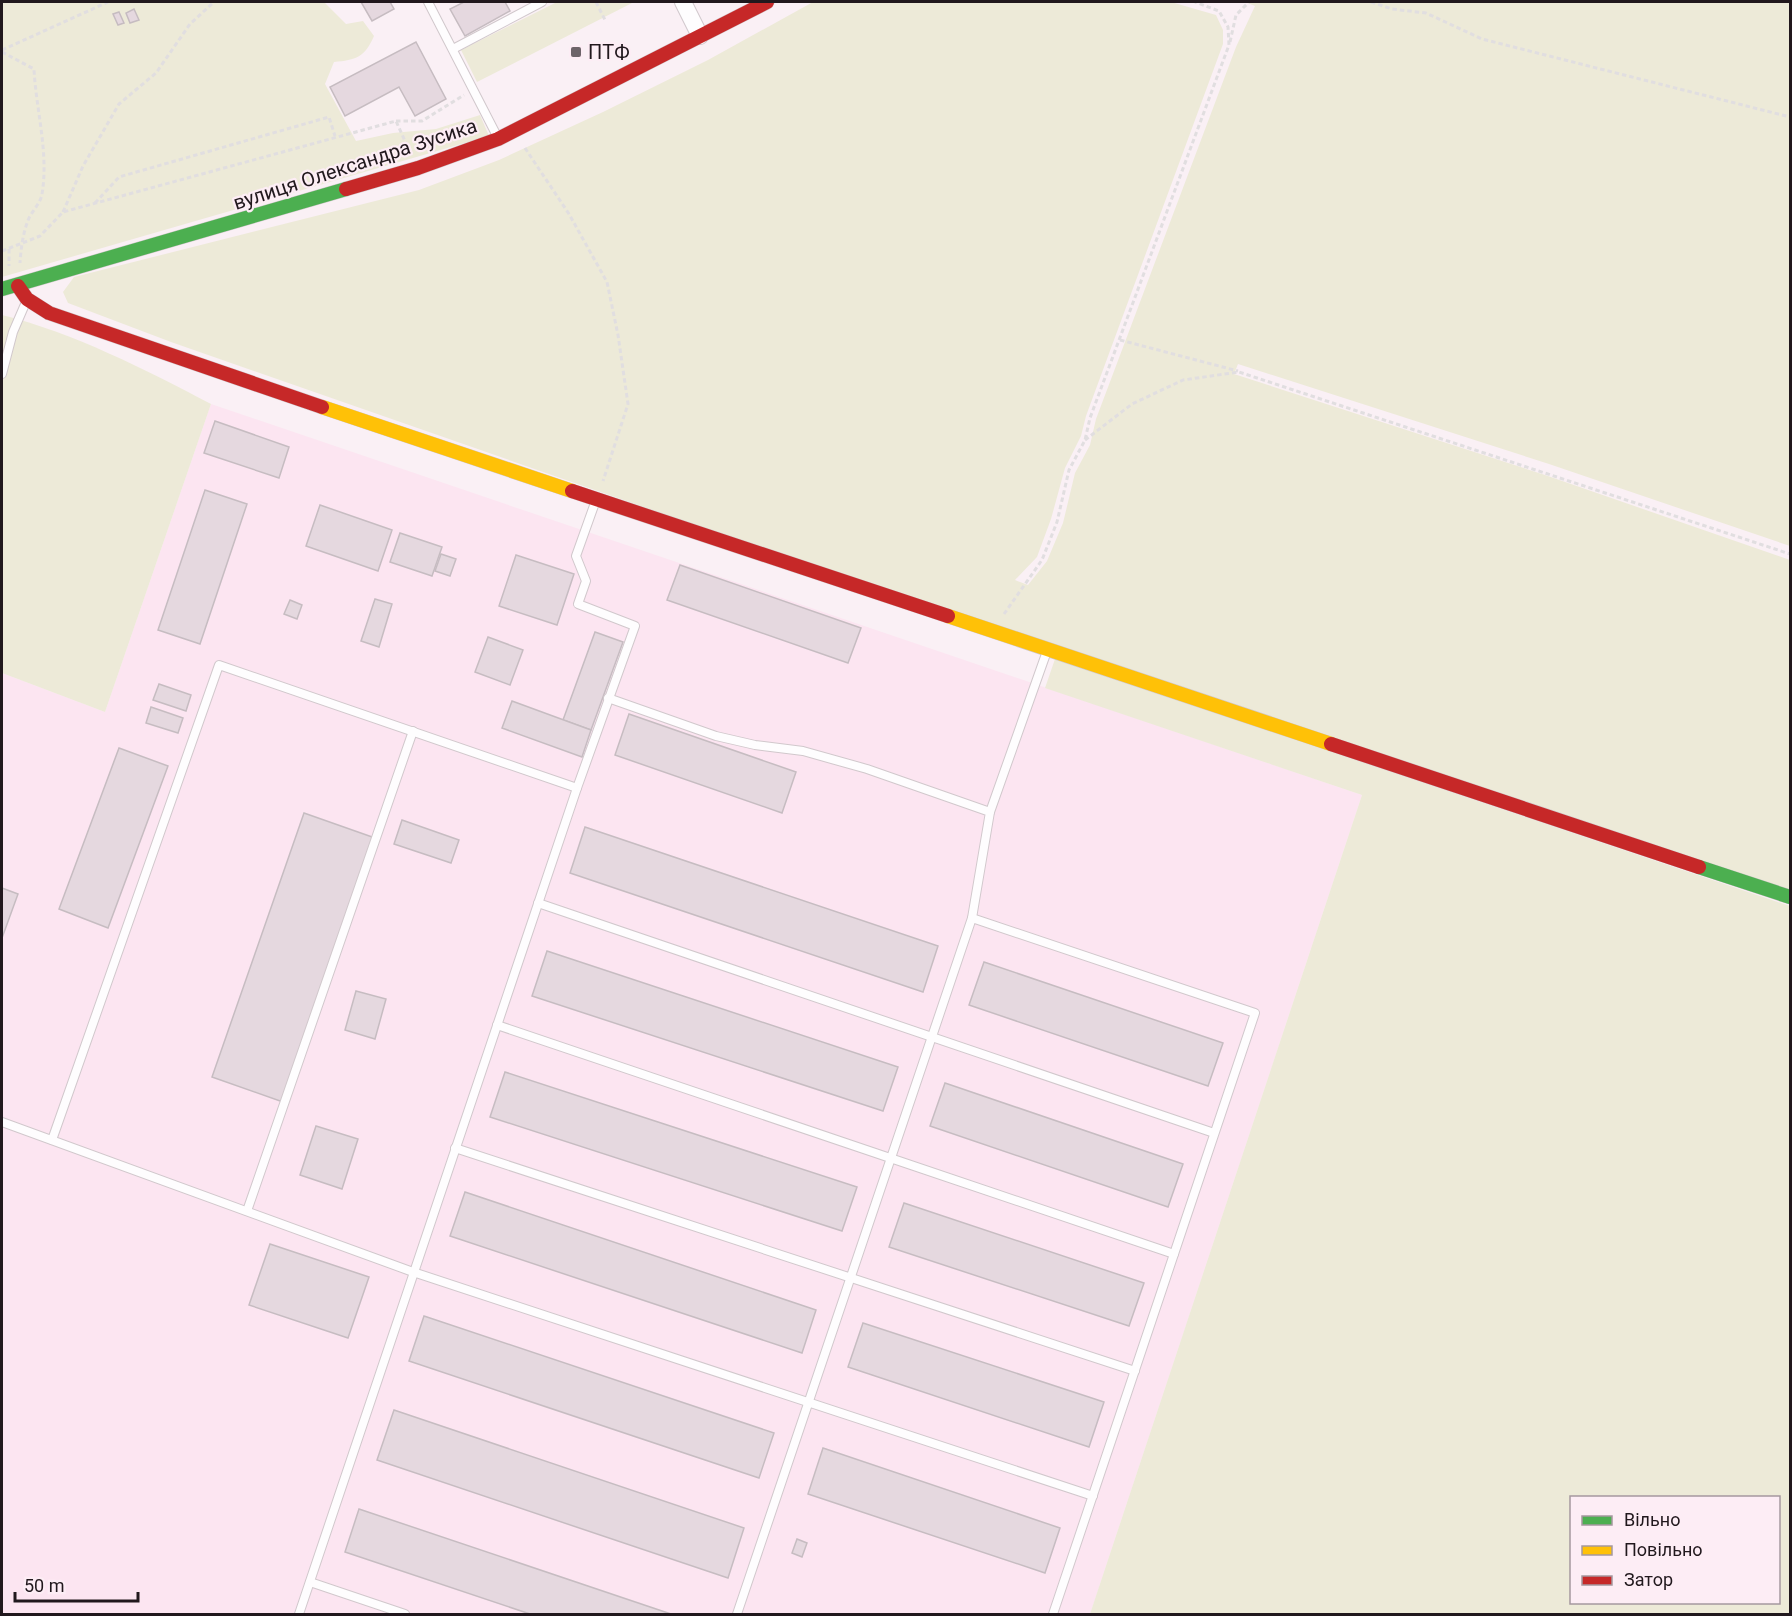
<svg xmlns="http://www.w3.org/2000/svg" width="1792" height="1616" font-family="Roboto,sans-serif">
<rect width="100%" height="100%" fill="#faf0f5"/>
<path fill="#fce5f1" d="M211,404L1362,795L1090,1614H2V673L105,712Z"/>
<g fill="#edead8" fill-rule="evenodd">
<path d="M2,2H324L346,24L363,21L374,36C365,57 356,60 334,62L325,84L356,141L393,133L436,129L480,115L489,136L2,277Z"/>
<path d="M557,2H634L477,82L461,50Z"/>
<path d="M813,2H1171L1216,15L1223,30V44L1086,416L1081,436L1065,468L1051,519L1037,557L1015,580L1028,585L1047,561L1063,523L1075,473L1090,445L1096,419L1236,47L1255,6L1245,2H1790V546L1549,464L1238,364L1234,374L1545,475L1790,560V893L701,527L171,342L68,303L63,292L74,277L419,190L499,160L603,112L708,60Z"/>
<path d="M2,315C74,333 144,369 211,404L105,712L2,673Z"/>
<path d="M1055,659L1790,906V1614H1090L1362,795L1045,688ZM1572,1498H1778V1602H1572Z"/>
</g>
<g fill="#e5d8df" stroke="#c6bcc1" stroke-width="1.5">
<path d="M361,2H390L394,9L372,21Z"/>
<path d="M464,2H505L510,11L465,36L450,9Z"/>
<path d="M134,9L139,20L130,23L126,13Z"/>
<path d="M119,12L124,23L118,25L113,14Z"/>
<path d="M416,42L446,99L415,116L399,87L345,116L330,87Z"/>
<path d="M215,421L289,447L279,478L204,453Z"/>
<path d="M205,490L247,504L200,644L158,630Z"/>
<path d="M320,505L392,530L378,571L306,546Z"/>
<path d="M400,533L442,547L432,576L390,562Z"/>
<path d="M441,554L456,559L450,576L435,571Z"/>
<path d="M516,555L574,574L557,625L499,606Z"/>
<path d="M680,565L861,628L848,663L667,600Z"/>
<path d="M375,599L392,604L379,647L361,641Z"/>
<path d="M290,600L302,605L297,619L284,614Z"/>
<path d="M595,632L623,642L591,730L563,720Z"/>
<path d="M488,637L523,650L510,685L475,672Z"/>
<path d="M159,684L191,695L186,711L153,700Z"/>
<path d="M512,701L591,730L582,757L502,728Z"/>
<path d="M151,707L183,718L178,733L146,723Z"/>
<path d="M629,714L796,772L782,813L615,755Z"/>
<path d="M119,748L168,766L108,928L59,909Z"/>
<path d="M304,813L375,838L283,1102L212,1077Z"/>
<path d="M402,820L459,840L451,863L394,844Z"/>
<path d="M585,827L938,946L923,992L570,873Z"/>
<path d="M2,888L18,894L2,938Z"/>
<path d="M547,951L898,1067L883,1111L532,996Z"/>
<path d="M984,962L1223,1043L1208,1086L969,1005Z"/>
<path d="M356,991L386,999L375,1039L345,1030Z"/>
<path d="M505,1072L857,1187L842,1231L490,1117Z"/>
<path d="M945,1083L1183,1164L1168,1207L930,1126Z"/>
<path d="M316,1126L358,1139L342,1189L300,1175Z"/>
<path d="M465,1192L816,1310L802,1353L450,1236Z"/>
<path d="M904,1203L1144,1283L1129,1326L889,1247Z"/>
<path d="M270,1244L369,1277L348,1338L249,1305Z"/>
<path d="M424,1316L774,1433L759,1478L409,1361Z"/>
<path d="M863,1323L1104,1402L1089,1447L848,1367Z"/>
<path d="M394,1410L744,1528L728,1578L377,1460Z"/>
<path d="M823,1448L1060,1528L1045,1573L808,1494Z"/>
<path d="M359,1509L671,1614H530L345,1552Z"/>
<path d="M797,1539L807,1543L802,1557L792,1553Z"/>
</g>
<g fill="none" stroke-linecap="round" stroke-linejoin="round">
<g stroke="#d1c8cc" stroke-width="10">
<g id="lane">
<path d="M428,2L497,136"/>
<path d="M453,49L542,2"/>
<path d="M2,374L13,332L26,302"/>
<path d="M608,698L716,736L755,745L803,751L867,769L990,812L972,918L737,1614"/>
<path d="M990,812L1047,651"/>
<path d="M538,903L1214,1133"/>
<path d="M972,918L1255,1013L1053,1614"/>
<path d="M497,1025L1174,1254"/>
<path d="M2,1122L413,1272L1093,1496"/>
<path d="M52,1140L219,665L577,788"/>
<path d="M455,1148L1135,1371"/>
<path d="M247,1211L413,731"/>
<path d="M310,1582L405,1614"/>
<path d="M299,1614L577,788L635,626L578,604L586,581L576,556L596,500"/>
</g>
</g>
<g stroke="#d1c8cc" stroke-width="18">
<path id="street" d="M683,2L700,36"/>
</g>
<g stroke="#d1c8cc" stroke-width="15">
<g id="fast">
<path d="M2,289L346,189"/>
<path d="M1699,867L1790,897"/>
</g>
</g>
<g stroke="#d1c8cc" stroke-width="15">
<g id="slow">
<path d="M322,407L572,491"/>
<path d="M948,616L1331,744"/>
</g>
</g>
<g stroke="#d1c8cc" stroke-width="15">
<g id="jam">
<path d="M346,189L418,168L498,139L767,2"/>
<path d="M18,286L27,299L49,313L322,407"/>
<path d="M572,491L948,616"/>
<path d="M1331,744L1699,867"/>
</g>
</g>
<g stroke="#e1dee0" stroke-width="3" stroke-dasharray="4.5 3" stroke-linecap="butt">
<path d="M596,2L605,20"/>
<path d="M1371,2L1392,9L1426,13L1482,39L1790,117"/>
<path d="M1230,42L1236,15L1249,2"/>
<path d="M2,50L108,2"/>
<path d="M2,52L34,69C36,110 49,153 42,194C41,202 33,210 29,218C23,232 21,248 20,263"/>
<path d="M396,121H422L464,95"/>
<path d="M525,148L569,214L607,282L618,335L628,404L603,481"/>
<path d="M95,203L119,177L329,117L335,136"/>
<path d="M63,212L83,166L119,104L156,73L190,24L214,2"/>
<path d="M9,249V266"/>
<path d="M2,251L40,236L63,212L396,121L409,150"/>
<path d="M1120,340L1238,371"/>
<path d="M1085,440L1132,404L1183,380L1239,372L1790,554"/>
<path d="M1004,614L1042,560L1057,522L1069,470L1085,440L1090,418L1229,45L1228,27L1219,11L1195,2"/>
</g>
<use href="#lane" stroke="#fefdfe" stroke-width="8"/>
<use href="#street" stroke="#fefdfe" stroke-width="16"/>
<use href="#fast" stroke="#4caf50" stroke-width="14"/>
<use href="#slow" stroke="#ffc107" stroke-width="14"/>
<use href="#jam" stroke="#c62828" stroke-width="14"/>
</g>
<rect fill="#6d6469" stroke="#fdedf5" stroke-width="2" x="570" y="46" width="12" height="12" rx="3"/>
<g text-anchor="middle" stroke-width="4.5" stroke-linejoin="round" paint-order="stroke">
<g font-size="20" fill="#21181d" stroke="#fdedf5" text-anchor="start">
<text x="588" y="59">ПТФ</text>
</g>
<g font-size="20" fill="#21181d" stroke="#fdedf5">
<text transform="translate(355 164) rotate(-18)" y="7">вулиця Олександра Зусика</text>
</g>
</g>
<rect width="1792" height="1616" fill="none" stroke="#21181d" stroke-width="6"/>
<rect x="1570" y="1496" width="210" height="108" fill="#fdedf5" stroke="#a5989f" stroke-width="1.5"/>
<rect x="1582" y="1516" width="30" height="9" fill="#4caf50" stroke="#a5989f" stroke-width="1.5"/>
<text x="1624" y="1526" font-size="18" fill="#21181d">Вільно</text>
<rect x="1582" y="1546" width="30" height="9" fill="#ffc107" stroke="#a5989f" stroke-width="1.5"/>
<text x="1624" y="1556" font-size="18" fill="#21181d">Повільно</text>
<rect x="1582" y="1576" width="30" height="9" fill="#c62828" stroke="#a5989f" stroke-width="1.5"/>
<text x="1624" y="1586" font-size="18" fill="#21181d">Затор</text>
<path d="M15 1592v9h123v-9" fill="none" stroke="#21181d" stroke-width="3"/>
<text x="24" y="1592" font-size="18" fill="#21181d" stroke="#fdedf5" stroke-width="4.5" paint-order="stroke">50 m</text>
</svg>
